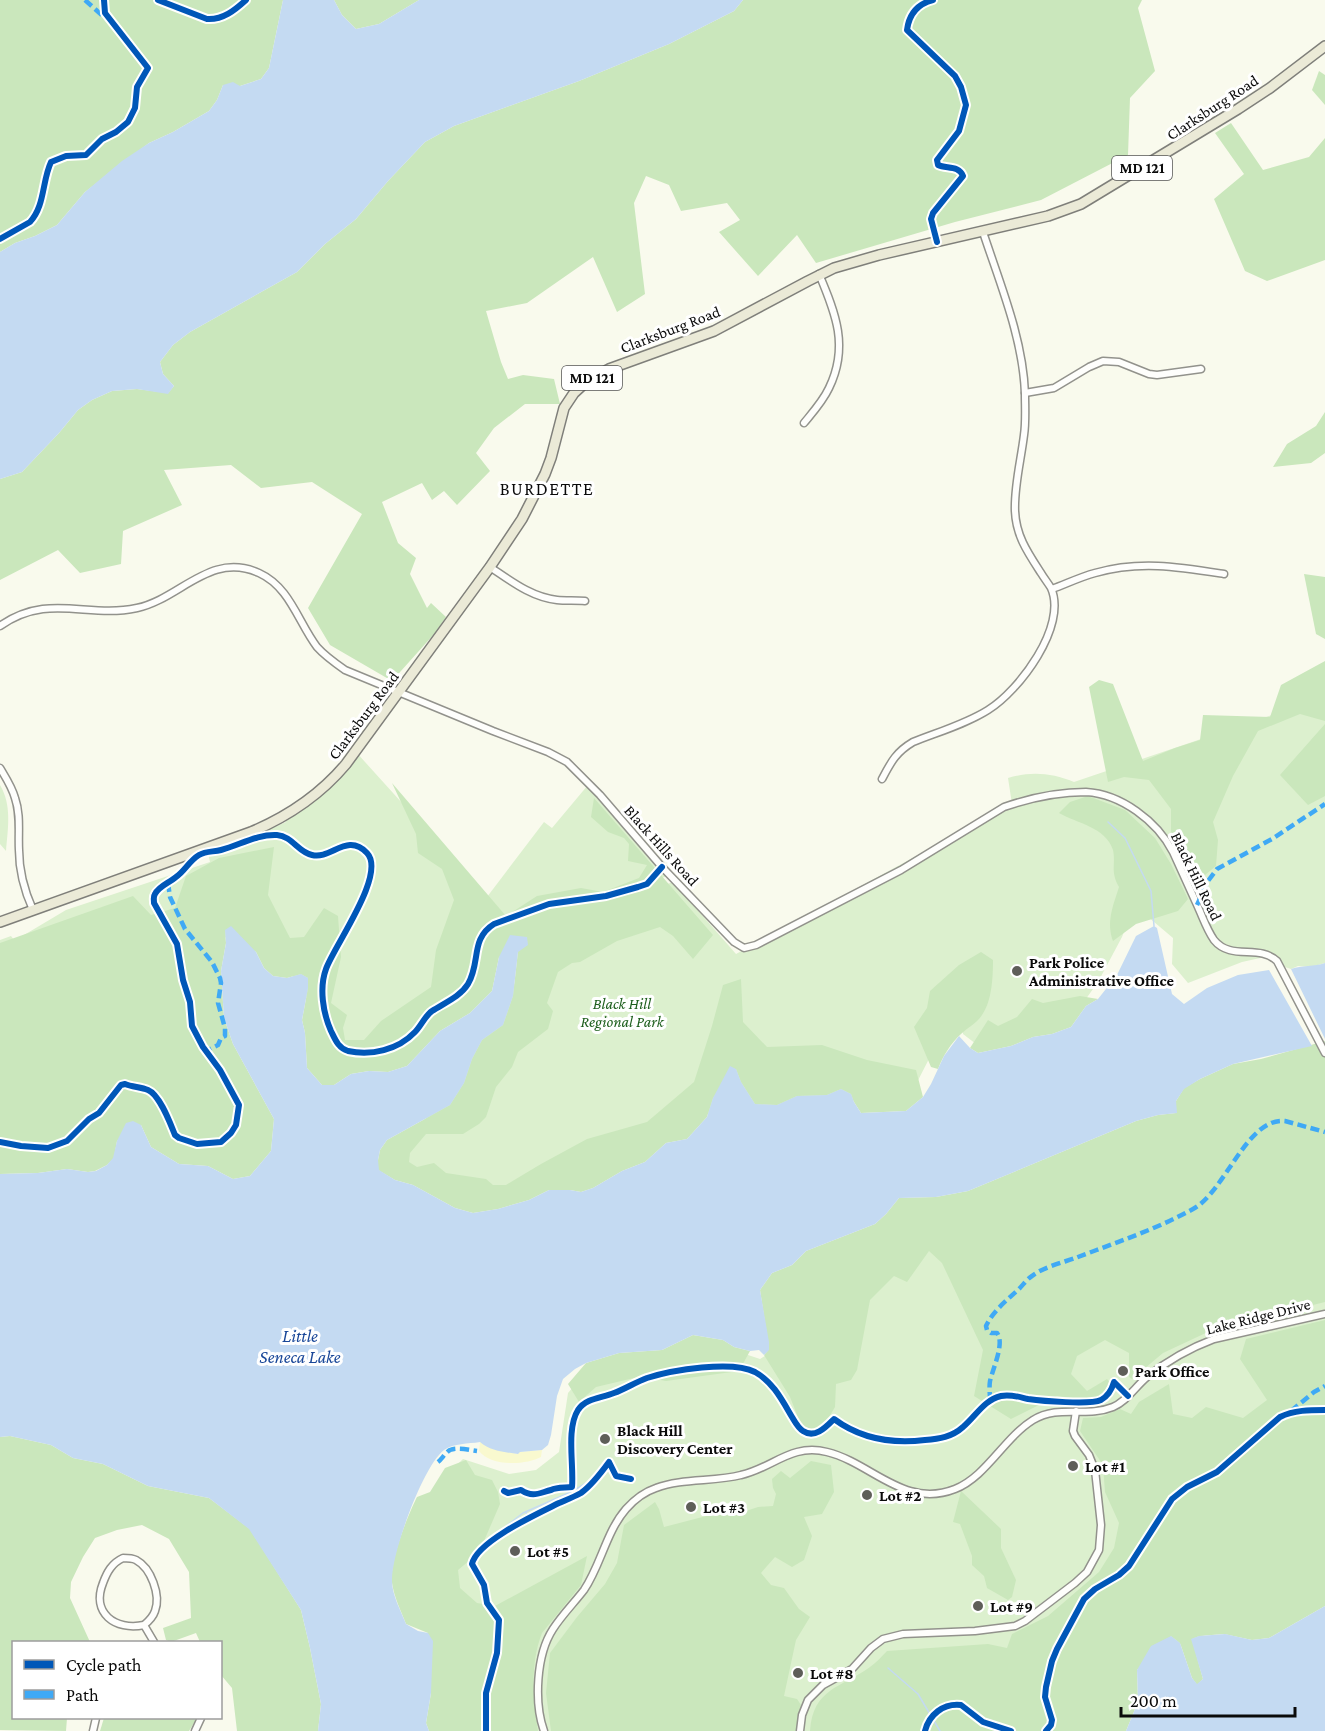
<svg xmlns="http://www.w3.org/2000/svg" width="1325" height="1731" font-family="'Crimson Pro',serif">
<rect width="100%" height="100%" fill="#f9faed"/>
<g fill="#dcf0ce">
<path d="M1325,697V963L1311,967L1298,966L1291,969L1279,965L1269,956L1242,962L1188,983L1172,964L1173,938L1134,905L1122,937L1098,982L1073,1017L976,1044L963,1034V1015L952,1014L910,1096L699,1114L516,1193L395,1165L554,924L673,882L736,954L1012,804L1008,778C1031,771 1052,773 1074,782Z"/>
<path d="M356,752L487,897L544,822L552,828L588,785L668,876L564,907L353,1067L285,965L188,920L0,1168V940L11,936L14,940L19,938L66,910L210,862L208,853L254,836L286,822L284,818Z"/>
<path d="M0,785C12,805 8,828 6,851L0,844Z"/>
<path d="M1325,1050V1589L955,1731H452L434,1487L463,1459L509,1474L536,1470L559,1452L568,1393L589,1368L736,1351L760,1359L781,1346L773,1309Z"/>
</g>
<g fill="#cae7bc">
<path d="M0,0H283L269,68L261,79L240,86L223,85L217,100L209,111L173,132L149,143L85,192L57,225L35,236L15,243L0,252Z"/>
<path d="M334,0H419L379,24L356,29L342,15Z"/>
<path d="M743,0H1142L1138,8L1155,71L1130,98L1128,155L1041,200L955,222L816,263L797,235L758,276L719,232L740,220L727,203L681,211L669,185L646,176L634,203L645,294L617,312L593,257L527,303L486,311L501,362L508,379L523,375L554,379L560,404H525L494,428L476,453L490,471L457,505L444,491L432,500L422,483L382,502L398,543L416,558L410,574L427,608L431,603L446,617L435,633L392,681L330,645L308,608L362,514L312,482L261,488L231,465L164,470L182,505L123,531L121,564L80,573L58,550L0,580V479L22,472L59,433L78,410L92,400L112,391L137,389L168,393L174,386L163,374L160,362L173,345L190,332L297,272L325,244L356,219L388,181L425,142L454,126L579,81L669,44L734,11Z"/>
<path d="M1319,71L1325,75V105L1312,90Z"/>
<path d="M1231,123L1263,170L1309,157L1325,138V260L1267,281L1245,271L1214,199L1244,174L1215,133Z"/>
<path d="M1325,412V453L1311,463L1273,467L1287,444L1316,426Z"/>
<path d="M1304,574L1325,577V639L1316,634Z"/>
<path d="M1325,661V721L1300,714L1258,731L1233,776L1213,822L1218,840L1216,866L1194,884L1171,833V809L1149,780L1124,777L1108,782L1089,687L1099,680L1113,684L1143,761L1175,748L1200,740L1203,715L1270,717L1281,685Z"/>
<path d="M1325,724V796L1308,805L1280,775Z"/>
<path d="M392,783L506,916L537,896L581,888L603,892L639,878L647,865L628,861L629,844L624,838L608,832L591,817L594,798L713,935L693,959L673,936L660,927L617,941L580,962L572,963L558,972L547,1003L553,1011L548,1029L518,1052L512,1067L496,1087L486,1117L479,1124L463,1134H426L410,1153L409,1162L417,1167L434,1163L446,1173L486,1179L493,1185H506L541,1164L587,1139L647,1122L694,1082L712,1026L723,985L741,979L743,1022L767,1047L822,1045L867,1060L916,1070L923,1097L906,1111L861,1113L854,1102L851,1094L841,1089L827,1095L797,1096L777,1105L755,1104L741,1082L736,1069L713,1098L707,1117L687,1139L666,1143L645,1162L622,1171L593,1188L581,1192L570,1190H549L529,1200L498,1209L473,1213L455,1208L413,1185L395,1180L378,1170V1160L380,1150L387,1140L450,1105L464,1083L472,1059L482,1040L503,1025L513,996L518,951L499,957L492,991L470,1013L440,1031L407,1066L388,1072L369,1071L351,1074L334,1085H322L307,1068L305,1033L302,1020L308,988V978L301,974L287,978L273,976L264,968L256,952L225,930L226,943L221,971L224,1018L233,1044L274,1119L271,1151L250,1176L233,1179L208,1166L179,1164L151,1147L141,1125L117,1141L114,1158L107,1165L95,1171L88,1172L67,1169L38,1173L0,1174V943L133,896L151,915L175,908L186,876L219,858L274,847L268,895L290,938L304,937L324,908L338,916L341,957L331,1003L347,1015L343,1028L345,1040H364L381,1021L431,987L436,950L454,900L442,869L418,853L416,834Z"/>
<path d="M1088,796L1125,810L1155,838L1171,864L1188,899L1178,911L1136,924L1113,941C1106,922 1113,906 1119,887C1110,871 1116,865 1113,850C1106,827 1076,823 1059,813L1070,802Z"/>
<path d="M981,952L993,960C993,977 992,1001 982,1015C977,1023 967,1028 961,1034C951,1043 943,1056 938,1069L931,1067L914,1027L927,1008L930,991L959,965Z"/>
<path d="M1080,996L1098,999L1086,1006L1071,1027L1052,1034L1033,1037L1011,1046L978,1053L970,1048L988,1020L998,1026L1017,1017L1032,999L1043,1003Z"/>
<path d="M1325,1041V1302L1210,1331L1163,1353L1132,1379L1129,1377V1353L1105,1340L1077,1356L1071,1374L1087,1391L1107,1379L1111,1384L1101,1397L1089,1400L1057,1396L1011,1419L974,1396L983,1350L942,1263L929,1251L907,1282L894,1276L870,1300L857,1370L851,1380L836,1384L835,1407L822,1429L803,1430L790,1397L764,1355L769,1349L760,1290L772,1273L792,1265L806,1251L875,1224L886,1214L899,1198L936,1197L968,1191L1136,1121L1158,1115L1176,1113V1101L1184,1088L1200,1079L1233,1064L1261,1059Z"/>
<path d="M1325,1320V1606L1269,1638L1252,1640L1224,1634L1199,1636L1192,1639L1203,1679L1197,1685L1192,1678L1180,1643L1171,1636L1137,1670L1138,1702L1126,1731H810C813,1688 841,1688 870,1667C876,1663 882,1656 887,1651L988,1644L1007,1648L1012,1634L1048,1616L1099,1572L1114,1548L1119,1523L1105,1492L1103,1465L1080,1431L1083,1418L1101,1417L1120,1409L1131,1414L1139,1402L1169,1384L1173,1414L1192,1418L1206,1407L1243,1418L1267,1400L1240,1359L1246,1339Z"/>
<path d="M693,1335L723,1340L734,1347L750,1351L739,1371L666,1381L650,1378H634L596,1387L579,1402L568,1384L586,1363L619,1353L662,1350Z"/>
<path d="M10,1436L51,1445L73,1458L103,1464L148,1486L209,1498L250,1529L301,1610L310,1648L321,1704L318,1731H237L232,1688L221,1675L220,1642H200L196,1633L171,1642L166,1640L163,1628L191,1618L189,1572L169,1539L142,1525L117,1530L95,1538L83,1557L71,1582L70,1598L90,1642H14V1718H67L66,1731L0,1730V1437Z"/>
<path d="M466,1460L475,1475L492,1480L498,1492L500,1504L484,1541L470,1560L458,1570L460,1588L477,1603L495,1606L587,1556L581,1585L542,1633C530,1663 533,1700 538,1731H429L426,1723L431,1693L428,1633L406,1624C401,1611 394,1597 392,1583C389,1562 407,1517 417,1497L430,1492L445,1468Z"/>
<path d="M811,1461L831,1465L834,1492L822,1514L804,1517L812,1536L804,1560L792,1567L775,1557L761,1573L771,1585L784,1588L799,1609L810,1617L796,1640L784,1696L797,1699L801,1705L797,1731H551L546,1693L550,1653L577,1617L605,1584L617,1563L624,1525L655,1502L659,1509L664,1527L714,1514L734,1515L758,1507L773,1506L776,1494L773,1488L772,1479L781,1471L790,1478Z"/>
<path d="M961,1491L1001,1529V1548L1016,1580L1012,1597L1008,1600L987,1588L984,1576L972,1565V1556L960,1524L953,1522Z"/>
<path d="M104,1718H197L189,1731H100Z"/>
</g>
<path fill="#f9f9cf" d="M480,1442L517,1454L520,1452L542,1450L541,1457C526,1465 491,1467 479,1451Z"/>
<g fill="#c4daf2">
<path d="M283,0H334L342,15L356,29L379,24L419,0H743L734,11L669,44L579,81L454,126L425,142L388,181L356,219L325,244L297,272L190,332L173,345L160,362L163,374L174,386L168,394L137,389L112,391L92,400L78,410L59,433L22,472L0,479V252L15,243L35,236L57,225L85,192L122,161L149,143L173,132L209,111L217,100L223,85L233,82L240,86L261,79L269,68Z"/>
<path d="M231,926L256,952L264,968L273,976L287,978L301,974L308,978V988L302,1020L305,1033L307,1068L322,1085H334L351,1074L369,1071L388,1072L407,1066L440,1031L470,1013L492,991L499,957L510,935L527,937L528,945L518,952L513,996L503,1025L482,1040L472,1059L464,1083L450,1105L387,1140L380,1150L378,1160L379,1170L395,1180L413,1185L455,1208L473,1213L498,1209L529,1200L549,1190H570L581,1192L593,1188L622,1171L645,1162L666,1143L687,1139L707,1117L713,1098L730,1066L736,1069L741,1082L755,1104L777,1105L797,1096L827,1095L841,1089L851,1094L854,1102L861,1113L906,1111L923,1097L931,1084L944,1056L959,1036L970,1048L978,1053L1011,1046L1033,1037L1052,1034L1071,1027L1086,1006L1098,999L1117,975L1136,936L1154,926L1157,928L1172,994L1184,1004L1207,988L1238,975L1269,970L1312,1046L1233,1064L1200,1079L1184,1089L1176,1101L1177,1113L1158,1115L1136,1121L968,1191L936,1197L899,1198L886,1214L875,1224L806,1251L792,1265L772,1273L760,1290L769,1342V1350L764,1355L759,1350L750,1351L734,1347L723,1340L693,1335L662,1350L619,1353L586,1363L575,1369L563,1379L557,1396L551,1435L548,1445L542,1450L520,1452L518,1454C504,1452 490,1451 480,1442C468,1444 454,1443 444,1450C423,1466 391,1554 392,1581C392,1595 401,1611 406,1624L418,1631L428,1633L433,1641L431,1693L426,1723L429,1731H318L321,1704L310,1648L301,1610L249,1529L209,1498L148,1486L103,1464L73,1458L51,1445L10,1436L0,1437V1174L38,1173L67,1169L88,1172L96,1171L107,1165L113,1158L117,1141L126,1123L133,1121L141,1125L151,1147L179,1164L208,1166L233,1179L250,1176L271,1151L274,1119L233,1044L224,1018L221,971L226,943L225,930Z"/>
<path d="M1325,963V1039L1291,969C1302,965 1314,967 1325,963Z"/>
<path d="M1325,1606V1731H1126L1138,1702L1137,1670L1151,1646L1171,1636L1180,1643L1192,1678L1197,1684L1203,1679L1191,1639L1199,1636L1225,1634L1252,1640L1269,1638Z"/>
</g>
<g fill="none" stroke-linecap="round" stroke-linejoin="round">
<g stroke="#c4daf2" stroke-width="1.5">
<path d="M1108,822L1125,838L1151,891L1154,926"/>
<path d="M526,1512L528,1518"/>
<path d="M529,1520L530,1522"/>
<path d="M496,1534L523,1513L573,1491L588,1482"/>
<path d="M888,1668L918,1694L940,1731"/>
</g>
<g stroke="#92928c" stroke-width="9">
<g id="minor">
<path d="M1025,393L1054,388L1089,367L1103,361L1119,362L1149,374L1157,375L1201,369"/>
<path d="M804,423C813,412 823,401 829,388C849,347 836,314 819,274"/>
<path d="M490,567C511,581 531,597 557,600C566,601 576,600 585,601"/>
<path d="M1052,589C1066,584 1080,577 1095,573C1140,560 1180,567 1224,574"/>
<path d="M0,626C49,592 87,619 137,608C180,599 210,551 259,573C290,587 298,622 317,647C325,656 335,663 345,670L493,731L548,752L567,762L600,795L662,867L734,942L744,948L756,945L901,870L1004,807C1030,798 1059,792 1086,792C1121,794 1157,821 1173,852C1181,870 1190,889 1198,907C1203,918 1207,930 1214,940C1231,961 1259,944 1277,961L1325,1053"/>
<path d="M0,768C6,778 12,787 15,798C21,815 18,833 19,850C19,872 24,890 33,910"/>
<path d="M882,779C891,762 896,752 913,742C938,732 966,724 988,710C1019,691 1068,626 1051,588C1048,583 1044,578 1041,573C1028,553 1016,536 1015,511C1014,486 1021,460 1024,435C1026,422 1025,407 1025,394C1023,338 1000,284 983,232"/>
<path d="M123,1558C128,1558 132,1558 136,1560C151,1568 161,1595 155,1611C153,1617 149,1621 144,1625C115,1631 91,1613 103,1583C107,1572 112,1563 123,1558Z"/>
<path d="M144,1625L154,1642"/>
<path d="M93,1731L96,1718"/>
<path d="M195,1731L201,1718"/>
<path d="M544,1731C534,1703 536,1655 553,1629C562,1615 574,1603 584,1590C601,1565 606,1532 626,1509C634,1500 644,1492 656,1488C682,1478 714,1482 741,1475C773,1468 791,1443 827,1452C872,1463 904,1509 955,1489C986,1477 1004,1438 1033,1420C1059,1404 1086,1418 1113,1407C1127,1401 1135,1387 1147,1377C1167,1361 1190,1348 1214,1339L1325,1314"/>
<path d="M800,1731L802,1715L808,1700L823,1685L852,1669L871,1648L883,1639L903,1634L975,1631L1015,1626L1025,1621L1075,1583L1087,1572L1099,1550L1101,1525L1095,1470L1089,1455L1075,1436L1073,1431L1076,1411"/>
</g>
</g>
<g stroke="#7f7f7a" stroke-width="12">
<path id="primary" d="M0,922L251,832C289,816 320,795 346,764L490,567L522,519L545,474L551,458L564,408L574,393L587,381L609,369L714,331L808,281L834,268L879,255L1048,216L1081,204L1238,109L1270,88L1325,46"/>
</g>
<use href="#minor" stroke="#fefefc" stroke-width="6"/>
<use href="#primary" stroke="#ebead7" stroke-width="9"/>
<g stroke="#3fa9f5" stroke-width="4.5" stroke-dasharray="9 4.5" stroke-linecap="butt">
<path d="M85,0L105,18"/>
<path d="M168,883L170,897L185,929L212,962L220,978L221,983L218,1003L225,1028V1036L221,1038L218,1045L206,1051"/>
<path d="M1197,905L1208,881L1217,869L1272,839L1325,804"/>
<path d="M990,1401C990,1394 989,1387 990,1381C993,1368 1005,1343 997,1333H991L987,1330L986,1326C993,1311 1007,1300 1019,1289C1023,1285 1027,1279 1032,1276C1043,1267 1065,1262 1078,1257C1117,1242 1157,1229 1193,1209C1225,1192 1247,1117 1285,1121L1325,1132"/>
<path d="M1291,1411L1314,1392L1325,1386"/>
<path d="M438,1462C442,1459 445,1453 450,1450C458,1447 469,1450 477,1451"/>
</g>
<g stroke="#fff" stroke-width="10">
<g id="cycleway">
<path d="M158,0L207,19C223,20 235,10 246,0"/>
<path d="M933,0C917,4 909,14 907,30L955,76L961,87L966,105L959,131L937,160L938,165C946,169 959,165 963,176L933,213L931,219L937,242"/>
<path d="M0,239L30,222C45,206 42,181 51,162L66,156L86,155L102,139L116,132L128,122L135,108L137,87L148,68L105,13L104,0"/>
<path d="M0,1142L21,1146L48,1148L67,1141L89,1119L99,1113L121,1085L125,1084C132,1087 141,1087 148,1090C160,1095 170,1123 175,1135L179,1138L197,1144L221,1142L231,1133L236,1125L239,1105L220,1070L203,1047L192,1026L190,1002L183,980L177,944L154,903C154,899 153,897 155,894C159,886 169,883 176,877C185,871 189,861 199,855C206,851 213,852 221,850C240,845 257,834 277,835C292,836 298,852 312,855C331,860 347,832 367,853C387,874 334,946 326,969C319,988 323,1013 331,1031C335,1039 338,1048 348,1051C371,1056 398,1050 415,1032C421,1026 425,1016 432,1011C444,1003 460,997 468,984C481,962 470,939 494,924L549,904L606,896L638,887L647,884L662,867"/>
<path d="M504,1491L508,1493L521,1490C533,1498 539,1493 551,1490C557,1487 565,1488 572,1487C574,1465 566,1429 578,1410C586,1398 602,1398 614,1393C625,1389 636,1382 647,1378C672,1370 732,1360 755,1372C773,1382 782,1400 792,1417C795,1422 798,1428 803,1431C815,1439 826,1427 834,1419C861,1439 892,1444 925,1440C939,1439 952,1437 963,1427C976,1416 984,1400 1001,1396C1011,1394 1019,1397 1028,1399C1042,1401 1090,1405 1101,1400C1108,1396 1112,1389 1114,1382L1128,1396"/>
<path d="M486,1731V1693L497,1653L499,1620L487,1603L484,1585L472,1564C477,1541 539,1513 559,1503C566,1500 574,1497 581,1493C592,1485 601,1473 609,1462L616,1476L631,1479"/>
<path d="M925,1731C929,1715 943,1703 961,1705L983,1722L1011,1731"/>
<path d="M1046,1731L1051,1725L1052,1720L1045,1697L1046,1687L1052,1661L1057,1649L1084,1599L1095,1589L1119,1575L1129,1566L1172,1499L1187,1487L1217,1472L1280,1417C1294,1410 1310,1410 1325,1410"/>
</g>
</g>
<use href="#cycleway" stroke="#0057b8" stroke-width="6"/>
</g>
<g fill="#5e5e59" stroke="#fff" stroke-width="2">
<circle cx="1017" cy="971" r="6"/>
<circle cx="1123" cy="1371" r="6"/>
<circle cx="605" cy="1439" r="6"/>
<circle cx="1073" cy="1466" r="6"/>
<circle cx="867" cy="1495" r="6"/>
<circle cx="691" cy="1507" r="6"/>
<circle cx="515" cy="1551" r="6"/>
<circle cx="978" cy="1606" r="6"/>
<circle cx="798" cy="1673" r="6"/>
</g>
<g text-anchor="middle" stroke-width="6" stroke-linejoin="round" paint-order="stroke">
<g fill="#fff" stroke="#545454" stroke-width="1.5">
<rect x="1112" y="156" width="60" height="24" rx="4.5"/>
<rect x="562" y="366" width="60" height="24" rx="4.5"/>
</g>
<g font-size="15" font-weight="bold" fill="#0a0a0a">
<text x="1142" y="173">MD 121</text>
<text x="592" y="383">MD 121</text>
</g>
<g font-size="16" fill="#0a0a0a" stroke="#fff">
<text transform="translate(1212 107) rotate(-33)" y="6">Clarksburg Road</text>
<text transform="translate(670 329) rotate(-21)" y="6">Clarksburg Road</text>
<text transform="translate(363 715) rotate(-53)" y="6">Clarksburg Road</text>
<text transform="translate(662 845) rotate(48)" y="6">Black Hills Road</text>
<text transform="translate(1197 876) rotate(64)" y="6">Black Hill Road</text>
<text transform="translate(1258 1316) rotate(-14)" y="6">Lake Ridge Drive</text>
</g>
<g font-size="16" font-weight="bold" fill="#0a0a0a" stroke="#fff" text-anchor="start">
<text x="1029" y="968">Park Police<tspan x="1029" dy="18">Administrative Office</tspan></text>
<text x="1135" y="1377">Park Office</text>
<text x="617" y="1436">Black Hill<tspan x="617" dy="18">Discovery Center</tspan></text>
<text x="1085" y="1472">Lot #1</text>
<text x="879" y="1501">Lot #2</text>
<text x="703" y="1513">Lot #3</text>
<text x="527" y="1557">Lot #5</text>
<text x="990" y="1612">Lot #9</text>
<text x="810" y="1679">Lot #8</text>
</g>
<g font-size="16" font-style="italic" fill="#1e5f1d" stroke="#fff">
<text x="622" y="1009">Black Hill<tspan x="622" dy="18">Regional Park</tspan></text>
</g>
<g font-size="18" letter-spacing="1.5" fill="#0a0a0a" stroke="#fff">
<text x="547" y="495">BURDETTE</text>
</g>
<g font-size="18" font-style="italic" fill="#184698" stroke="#fff">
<text x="300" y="1342">Little<tspan x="300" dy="21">Seneca Lake</tspan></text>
</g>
</g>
<rect x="12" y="1641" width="210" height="78" fill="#ffffff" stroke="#9d9d9d" stroke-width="1.5"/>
<rect x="24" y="1660" width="30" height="9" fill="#0057b8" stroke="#9d9d9d" stroke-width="1.5"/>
<text x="66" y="1671" font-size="18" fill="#0a0a0a">Cycle path</text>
<rect x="24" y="1690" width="30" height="9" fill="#3fa9f5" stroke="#9d9d9d" stroke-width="1.5"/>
<text x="66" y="1701" font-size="18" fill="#0a0a0a">Path</text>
<path d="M1121 1707v9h174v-9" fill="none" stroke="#0a0a0a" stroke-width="3"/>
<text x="1130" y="1707" font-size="18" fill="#0a0a0a" stroke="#ffffff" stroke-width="4.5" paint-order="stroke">200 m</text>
</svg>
